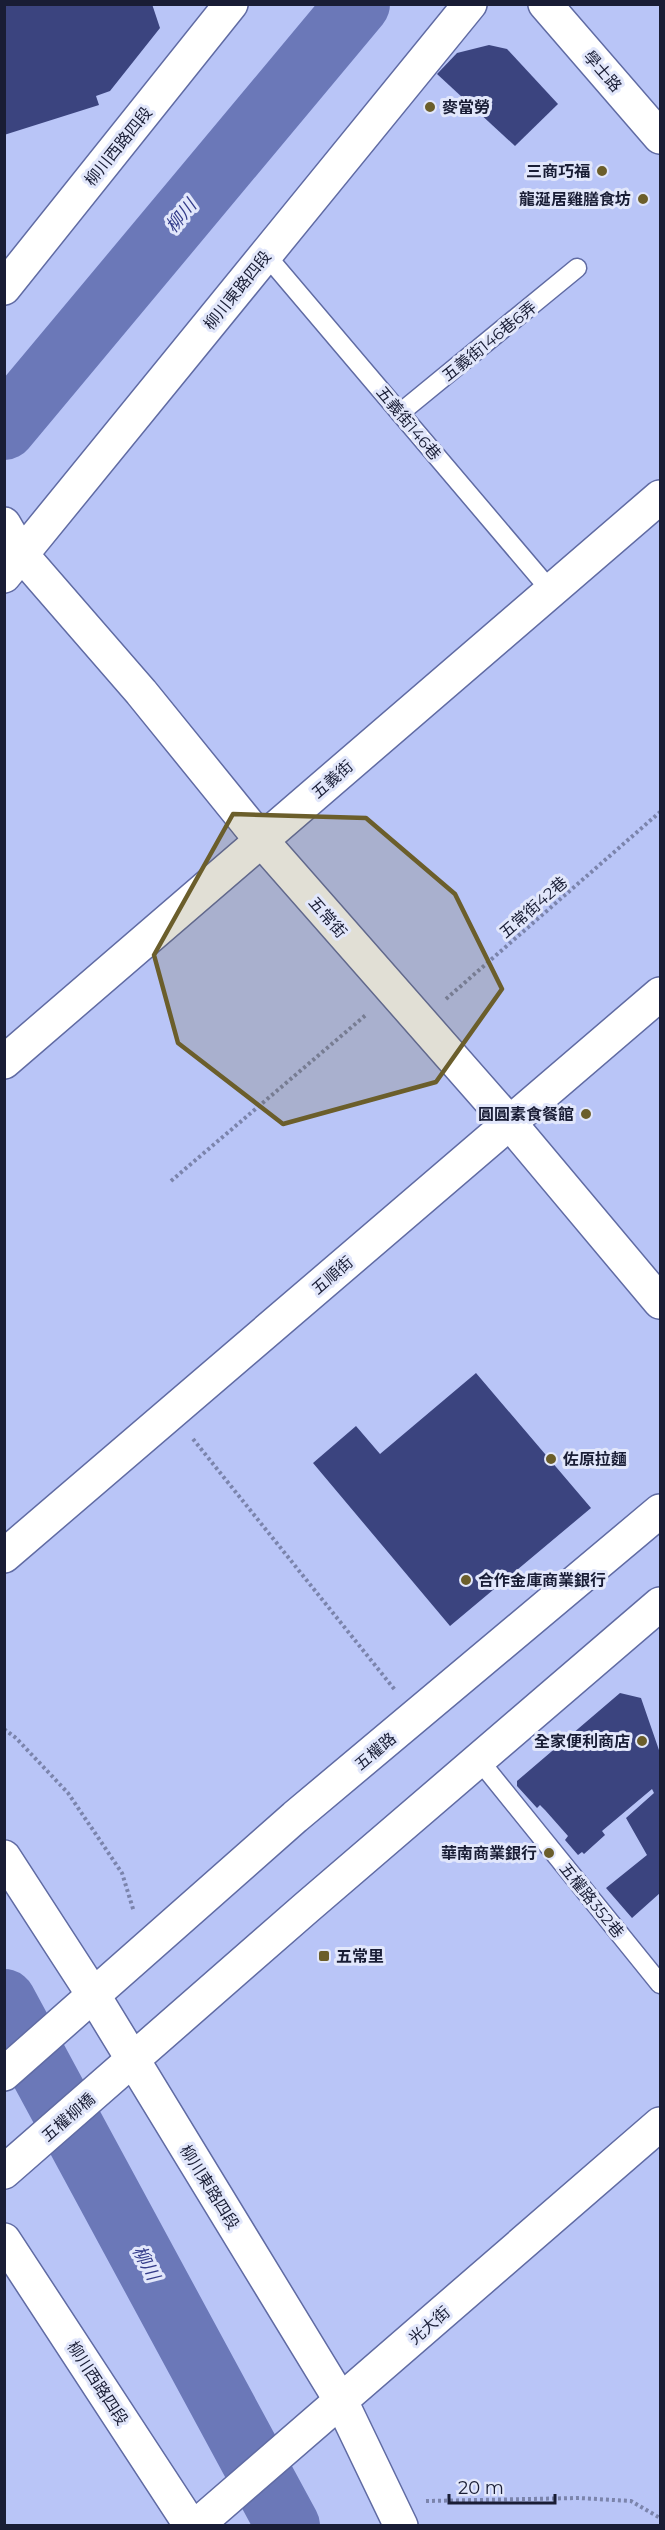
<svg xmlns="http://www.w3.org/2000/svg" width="665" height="2530" font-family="Montserrat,'Noto Sans TC',sans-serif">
<rect width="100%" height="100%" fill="#b9c5f7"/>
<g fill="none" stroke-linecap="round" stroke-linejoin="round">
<g stroke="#6b78b8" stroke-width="64">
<path d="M4,428L358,4"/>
<path d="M4,2001L288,2526"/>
</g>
</g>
<g fill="#3b447f">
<path d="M4,4H152L160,28L110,91L96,96L99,105L4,135Z"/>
<path d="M489,45L507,49L558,104L515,146L437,74L457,53Z"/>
<path d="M476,1373L591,1508L450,1626L313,1463L356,1426L380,1454Z"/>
<path d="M620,1693L641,1698L660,1753V1893L632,1918L606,1888L647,1855L626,1818L654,1793L652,1789L602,1831L605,1835L584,1854L582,1852L578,1855L565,1840L568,1836L545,1810L540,1805L537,1808L517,1786V1781Z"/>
</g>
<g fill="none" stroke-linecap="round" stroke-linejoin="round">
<g stroke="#606ba3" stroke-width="21">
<g id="lane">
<path d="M266,255L551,591"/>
<path d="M400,413L577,268"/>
<path d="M479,1760L660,1984"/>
</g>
</g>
<g stroke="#606ba3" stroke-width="36">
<g id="street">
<path d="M4,288L231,4"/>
<path d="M4,524L22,555L141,692L261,840L509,1122L660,1302"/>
<path d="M4,576L470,4"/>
<path d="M4,1062L660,497"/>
<path d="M4,1556L660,994"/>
<path d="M4,1857L94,1996L341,2401L401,2526"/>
<path d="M4,2240L191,2526"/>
<path d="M196,2526L660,2124"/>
</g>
</g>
<g stroke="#606ba3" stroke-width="36">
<g id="secondary">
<path d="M545,4L660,137"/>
<path d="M4,2074L295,1817L660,1511"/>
<path d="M4,2172L306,1908L660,1604"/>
</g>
</g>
<g stroke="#7b84ac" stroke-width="4" stroke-dasharray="3 3" stroke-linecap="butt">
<path d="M446,999L660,812"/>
<path d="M171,1181L367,1014"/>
<path d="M193,1439L395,1690"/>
<path d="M4,1729L16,1738L68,1793L122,1873L134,1912"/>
<path d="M426,2501L579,2498L631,2501L660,2518"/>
</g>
<use href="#lane" stroke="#fff" stroke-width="18"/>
<use href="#street" stroke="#fff" stroke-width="33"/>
<use href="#secondary" stroke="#fff" stroke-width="33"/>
</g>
<path fill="#6b5e2b" fill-opacity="0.2" stroke="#6b5e2b" stroke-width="4.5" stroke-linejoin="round" d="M233,814L366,818L455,894L502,989L436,1082L283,1124L178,1043L154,955Z"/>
<g fill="#6b5e2b" stroke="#e2e7fb" stroke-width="2">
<circle cx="430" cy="107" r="6"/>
<circle cx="602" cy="171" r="6"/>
<circle cx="643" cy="199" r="6"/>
<circle cx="586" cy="1114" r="6"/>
<circle cx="551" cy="1459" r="6"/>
<circle cx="466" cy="1580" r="6"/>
<circle cx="642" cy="1741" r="6"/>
<circle cx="549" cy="1853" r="6"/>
<rect x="318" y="1950" width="12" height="12" rx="3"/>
</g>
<g text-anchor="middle" stroke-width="6" stroke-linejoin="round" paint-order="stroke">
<g font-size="16" fill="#191d35" stroke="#e2e7fb">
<text transform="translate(603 71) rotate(49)" y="6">學士路</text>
<text transform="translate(118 146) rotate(-51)" y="6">柳川西路四段</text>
<text transform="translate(237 290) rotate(-51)" y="6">柳川東路四段</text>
<text transform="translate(489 341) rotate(-39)" y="6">五義街146巷6弄</text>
<text transform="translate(409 423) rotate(50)" y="6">五義街146巷</text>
<text transform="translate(332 779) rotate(-41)" y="6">五義街</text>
<text transform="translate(533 907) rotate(-41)" y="6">五常街42巷</text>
<text transform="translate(328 917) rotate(49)" y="6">五常街</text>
<text transform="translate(332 1275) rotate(-41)" y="6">五順街</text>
<text transform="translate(375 1751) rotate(-40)" y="6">五權路</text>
<text transform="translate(592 1900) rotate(51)" y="6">五權路352巷</text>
<text transform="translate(68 2117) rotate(-41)" y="6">五權柳橋</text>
<text transform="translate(210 2187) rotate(58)" y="6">柳川東路四段</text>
<text transform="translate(429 2325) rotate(-41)" y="6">光大街</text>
<text transform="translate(98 2383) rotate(57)" y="6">柳川西路四段</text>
</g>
<g font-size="16" font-weight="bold" fill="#191d35" stroke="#e2e7fb" text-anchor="end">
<text x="442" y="113" text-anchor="start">麥當勞</text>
<text x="590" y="177">三商巧福</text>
<text x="631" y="205">龍涎居雞膳食坊</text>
<text x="574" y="1120">圓圓素食餐館</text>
<text x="563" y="1465" text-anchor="start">佐原拉麵</text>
<text x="478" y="1586" text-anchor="start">合作金庫商業銀行</text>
<text x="630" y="1747">全家便利商店</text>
<text x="537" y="1859">華南商業銀行</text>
<text x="336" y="1962" text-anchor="start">五常里</text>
</g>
<g font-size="18" font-style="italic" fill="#343c8a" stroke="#e2e7fb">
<text transform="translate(181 216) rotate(-50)" y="6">柳川</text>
<text transform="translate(146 2263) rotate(62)" y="6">柳川</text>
</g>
</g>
<rect width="665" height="2530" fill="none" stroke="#191d35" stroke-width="12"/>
<path d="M449 2494v9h106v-9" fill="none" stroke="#191d35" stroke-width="3"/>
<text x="458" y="2494" font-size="18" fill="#191d35" stroke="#e2e7fb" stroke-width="4.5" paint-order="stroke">20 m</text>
</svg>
